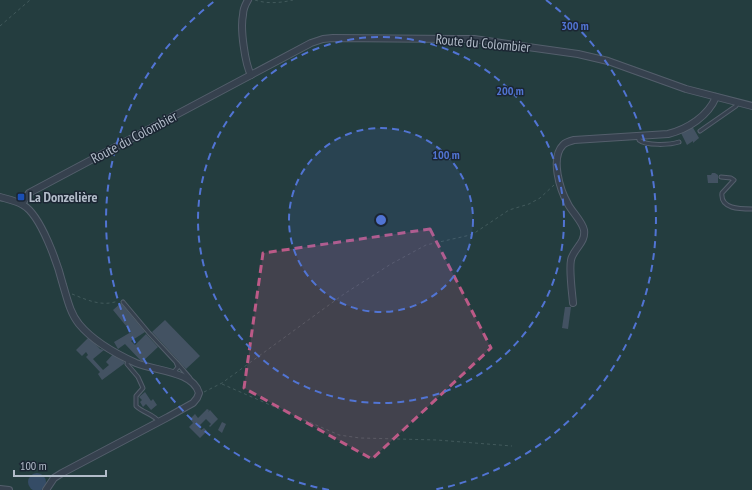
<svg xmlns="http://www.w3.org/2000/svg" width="752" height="490" font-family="'PT Sans Narrow',sans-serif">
<rect width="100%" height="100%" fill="#22303e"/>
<rect fill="#243d3f" x="0" y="0" width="752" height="490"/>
<circle fill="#354c66" cx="37" cy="482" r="9"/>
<g fill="#435262">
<path d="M692,126L699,138L693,143V141L687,145L681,133Z"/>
<path d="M712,173H715L718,175V183H708L707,175H711Z"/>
<path d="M121,303L145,332L131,341L135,345L146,334L158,347L142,362L125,344L118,349L114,342L131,332L113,310Z"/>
<path d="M565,307H571L568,329L562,328Z"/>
<path d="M165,320L200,356L186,369L152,332Z"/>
<path d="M89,337L100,349L104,350L93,359L103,370L109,365L106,362L114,353L120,357L125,363L102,380L98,374L100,372L86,357L88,355L86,352L82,356L76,350Z"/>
<path d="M145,392L151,401L153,399L157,405L151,410L146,404L143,407L140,402L142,400L139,397Z"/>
<path d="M207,409L209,410L208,412L210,410L218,419L210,427L209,426L211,424L206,419L200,425L201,426L199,427L201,430L204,428L207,431L200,438L189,427L193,423L190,419L195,414L198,418Z"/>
<path d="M222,422L226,424L222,433L218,430Z"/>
</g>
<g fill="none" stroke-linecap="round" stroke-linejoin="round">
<g stroke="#545f6c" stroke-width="5">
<g id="lane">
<path d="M700,131L736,106L738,102"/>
<path d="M638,136L639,140C646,146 670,145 679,142"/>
<path d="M721,177L731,178L734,180L722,193C720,209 740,209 752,209"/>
<path d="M123,302L149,333L176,362L178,367L173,373"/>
<path d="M128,360L127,364L138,377L143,388L136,396V406C143,413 154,414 159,422"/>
<path d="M177,363L190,378"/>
</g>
</g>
<g stroke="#545f6c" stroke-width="8">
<g id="street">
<path d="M248,0C245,5 243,10 243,15C240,28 245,64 251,75"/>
<path d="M0,197C7,199 17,201 23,205C41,215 58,265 63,285C67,298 70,313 79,324C93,341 116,354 136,363C155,371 193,371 199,393L197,398L193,403L168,417L62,473L54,478L46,490"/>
<path d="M22,204L29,193L311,43L323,39L333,38L455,39H474L528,47L578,54L608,61L686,89L752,106"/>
<path d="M573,303C572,292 569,270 571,260C573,249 586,243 584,230C582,221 572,212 568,204C560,190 550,158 563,145C566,142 570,141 574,140L668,134C688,129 708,116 716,97"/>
<path d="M0,489L9,490"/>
</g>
</g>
<g stroke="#425a5c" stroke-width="1" stroke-dasharray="3 3" stroke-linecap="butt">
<path d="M255,0C267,4 280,3 293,0"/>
<path d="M0,26L30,0"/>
<path d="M72,294C87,300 102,307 118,301"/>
<path d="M222,384L339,435L360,438L437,440L512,446"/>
<path d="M204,392L222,383L344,294L391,264L426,245L466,236L473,234L509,210L529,204L540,198L554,185"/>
</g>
<use href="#lane" stroke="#36414e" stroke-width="3"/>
<use href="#street" stroke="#36414e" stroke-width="6"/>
</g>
<path fill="#bc5a87" fill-opacity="0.2" stroke="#bc5a87" stroke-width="3" stroke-dasharray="8 5" stroke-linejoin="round" d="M430,229L491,348L372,459L244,388L263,253Z"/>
<circle cx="381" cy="220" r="92" fill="#5174d3" fill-opacity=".12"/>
<g fill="none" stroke="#5174d3" stroke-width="2" stroke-dasharray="7 5">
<circle cx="381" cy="220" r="92"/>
<circle cx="381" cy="220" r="183"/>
<path d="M329 490A275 275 0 0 1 216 0M546 0A275 275 0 0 1 433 490"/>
</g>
<rect fill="#1a4fb4" stroke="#1b2633" stroke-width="1.5" x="17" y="193" width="8" height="8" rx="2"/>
<g text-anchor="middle" stroke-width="3" stroke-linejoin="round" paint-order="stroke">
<g font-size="14" fill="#b2bcc9" stroke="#1b2633">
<text transform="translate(483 43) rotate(5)" y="5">Route du Colombier</text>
<text transform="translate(134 137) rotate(-28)" y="5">Route du Colombier</text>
</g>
<g font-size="14" font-weight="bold" fill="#b2bcc9" stroke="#1b2633" text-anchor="start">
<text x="29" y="202">La Donzelière</text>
</g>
</g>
<circle cx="381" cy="220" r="6" fill="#5174d3" stroke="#1b2633" stroke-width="2"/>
<g font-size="12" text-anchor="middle" font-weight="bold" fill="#5174d3" stroke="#1b2633" stroke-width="3" stroke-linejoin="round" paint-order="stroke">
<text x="575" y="30">300 m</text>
<text x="510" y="95">200 m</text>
<text x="446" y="159">100 m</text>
</g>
<path d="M14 470v6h92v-6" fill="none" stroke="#b2bcc9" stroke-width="2"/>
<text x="20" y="470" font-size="12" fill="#b2bcc9" stroke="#1b2633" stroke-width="3" paint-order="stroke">100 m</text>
</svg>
